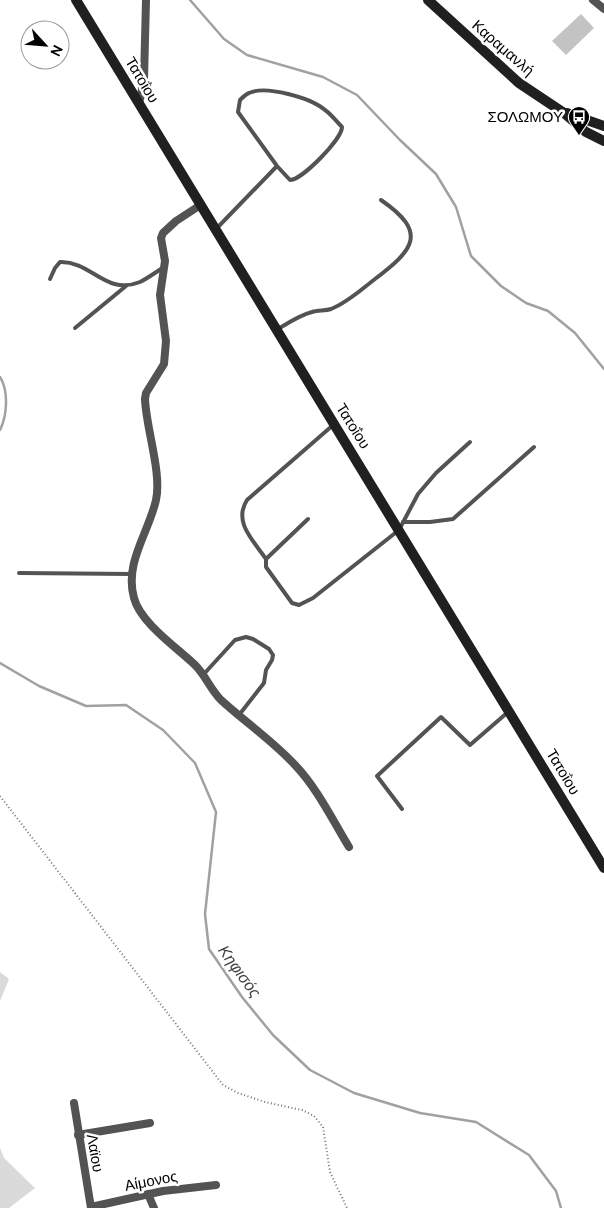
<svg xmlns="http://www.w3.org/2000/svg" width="604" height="1208" font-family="'DM Sans',sans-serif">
<rect width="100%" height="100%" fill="#fff"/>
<g fill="#dadada">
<path d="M0,972L9,979L0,1001Z"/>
<path d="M0,1148L4,1158L35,1188L9,1208H0Z"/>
</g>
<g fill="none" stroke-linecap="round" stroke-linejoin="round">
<g stroke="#a1a1a1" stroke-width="2.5">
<path d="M190,0L224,39L247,55L323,77L357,95L400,140L436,174L456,207L471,256L501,286L526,303L548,311L575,333L604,369"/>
<path d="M0,377C9,391 7,416 0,430"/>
<path d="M0,663L39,686L86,706L126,705L163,730L195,763L216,812L205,914L209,949L242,997L273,1035L310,1070L354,1093L420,1113L476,1122L529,1155L556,1191L561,1208"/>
</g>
</g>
<path fill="#c3c3c3" d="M581,14L594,28L566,55L552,41Z"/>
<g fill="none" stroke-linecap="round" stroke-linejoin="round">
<path stroke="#757575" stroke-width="2" stroke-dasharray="1 2.5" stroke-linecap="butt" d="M0,796L223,1085L238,1093L265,1102L302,1110L314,1116L323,1127L330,1172L347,1208"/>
<g stroke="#535353" stroke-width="4">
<path d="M217,228L277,166L290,180C302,180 342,139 342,127C336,121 331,114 325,110C311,98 266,85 249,93C246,94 242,98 240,100L238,112L277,166"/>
<path d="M50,279L55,268L60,262C92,261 105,296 140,282C148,278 156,272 164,267"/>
<path d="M75,328L126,286"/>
<path d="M278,329C288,323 300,315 312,312C318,310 325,311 331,309C347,303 362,289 375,279C413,250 429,233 381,200"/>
<path d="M308,519L266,559V567L292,603L299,605L313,598L399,530L418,494L436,473L470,442"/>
<path d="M403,522H430L453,519L534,447"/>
<path d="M266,559C253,540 233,522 247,500L332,426"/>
<path d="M19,573L132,574"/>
<path d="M203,675L235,640L246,637L253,639L269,649L273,655L272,660L266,670L264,683L239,715"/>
<path d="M402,809L377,776L441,717L470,745L508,712"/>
</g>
<g stroke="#535353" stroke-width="8">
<path d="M593,0L604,9"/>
<path d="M139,104L144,79L146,0"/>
<path d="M199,206L176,221L163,233L161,238L165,261L160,295L166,341L164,364L146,393L145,399C146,428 162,473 156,500C149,532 124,563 134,598C140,622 176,647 194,664C205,674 210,689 221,700C245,722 273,741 295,765C317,788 332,819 349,847"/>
<path d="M74,1103L91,1208"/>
<path d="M78,1135L150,1123"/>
<path d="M148,1194L154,1208"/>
<path d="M91,1207L163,1191L216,1185"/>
</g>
<g stroke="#202020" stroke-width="10">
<path d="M76,0L604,868"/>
<path d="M428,0L519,83L564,113L586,132L604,141"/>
<path d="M567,113L604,126"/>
</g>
</g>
<defs>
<g id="bus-pin" transform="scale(1.125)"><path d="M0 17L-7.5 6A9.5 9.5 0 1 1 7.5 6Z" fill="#000" stroke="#fff"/><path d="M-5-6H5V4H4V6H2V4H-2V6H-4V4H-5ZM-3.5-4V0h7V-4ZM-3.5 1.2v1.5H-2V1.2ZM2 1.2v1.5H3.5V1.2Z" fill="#fff"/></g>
</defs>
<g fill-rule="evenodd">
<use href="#bus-pin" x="579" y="117"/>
</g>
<g text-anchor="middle" stroke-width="5" stroke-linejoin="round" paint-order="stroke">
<g font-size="15" fill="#000" stroke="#fff">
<text transform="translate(503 48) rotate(41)" y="5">Καραμανλή</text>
<text transform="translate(142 80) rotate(59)" y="5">Τατοΐου</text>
<text transform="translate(353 426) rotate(58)" y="5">Τατοΐου</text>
<text transform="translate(563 772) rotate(59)" y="5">Τατοΐου</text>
<text transform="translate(95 1153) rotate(80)" y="5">Λαϊου</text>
<text transform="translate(151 1181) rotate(-11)" y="5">Αίμονος</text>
</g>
<g font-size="15" fill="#000" stroke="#fff" text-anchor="end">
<text x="563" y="122">ΣΟΛΩΜΟΥ</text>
</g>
<g font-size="16" font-style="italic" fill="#424242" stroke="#fff">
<text transform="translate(240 971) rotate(54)" y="6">Κηφισός</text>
</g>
</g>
<g transform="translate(45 45) rotate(116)"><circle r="24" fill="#ffffff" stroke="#999999"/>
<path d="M0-4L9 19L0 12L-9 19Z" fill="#000000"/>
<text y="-8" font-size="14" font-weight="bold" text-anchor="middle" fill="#000000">N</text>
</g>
</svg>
